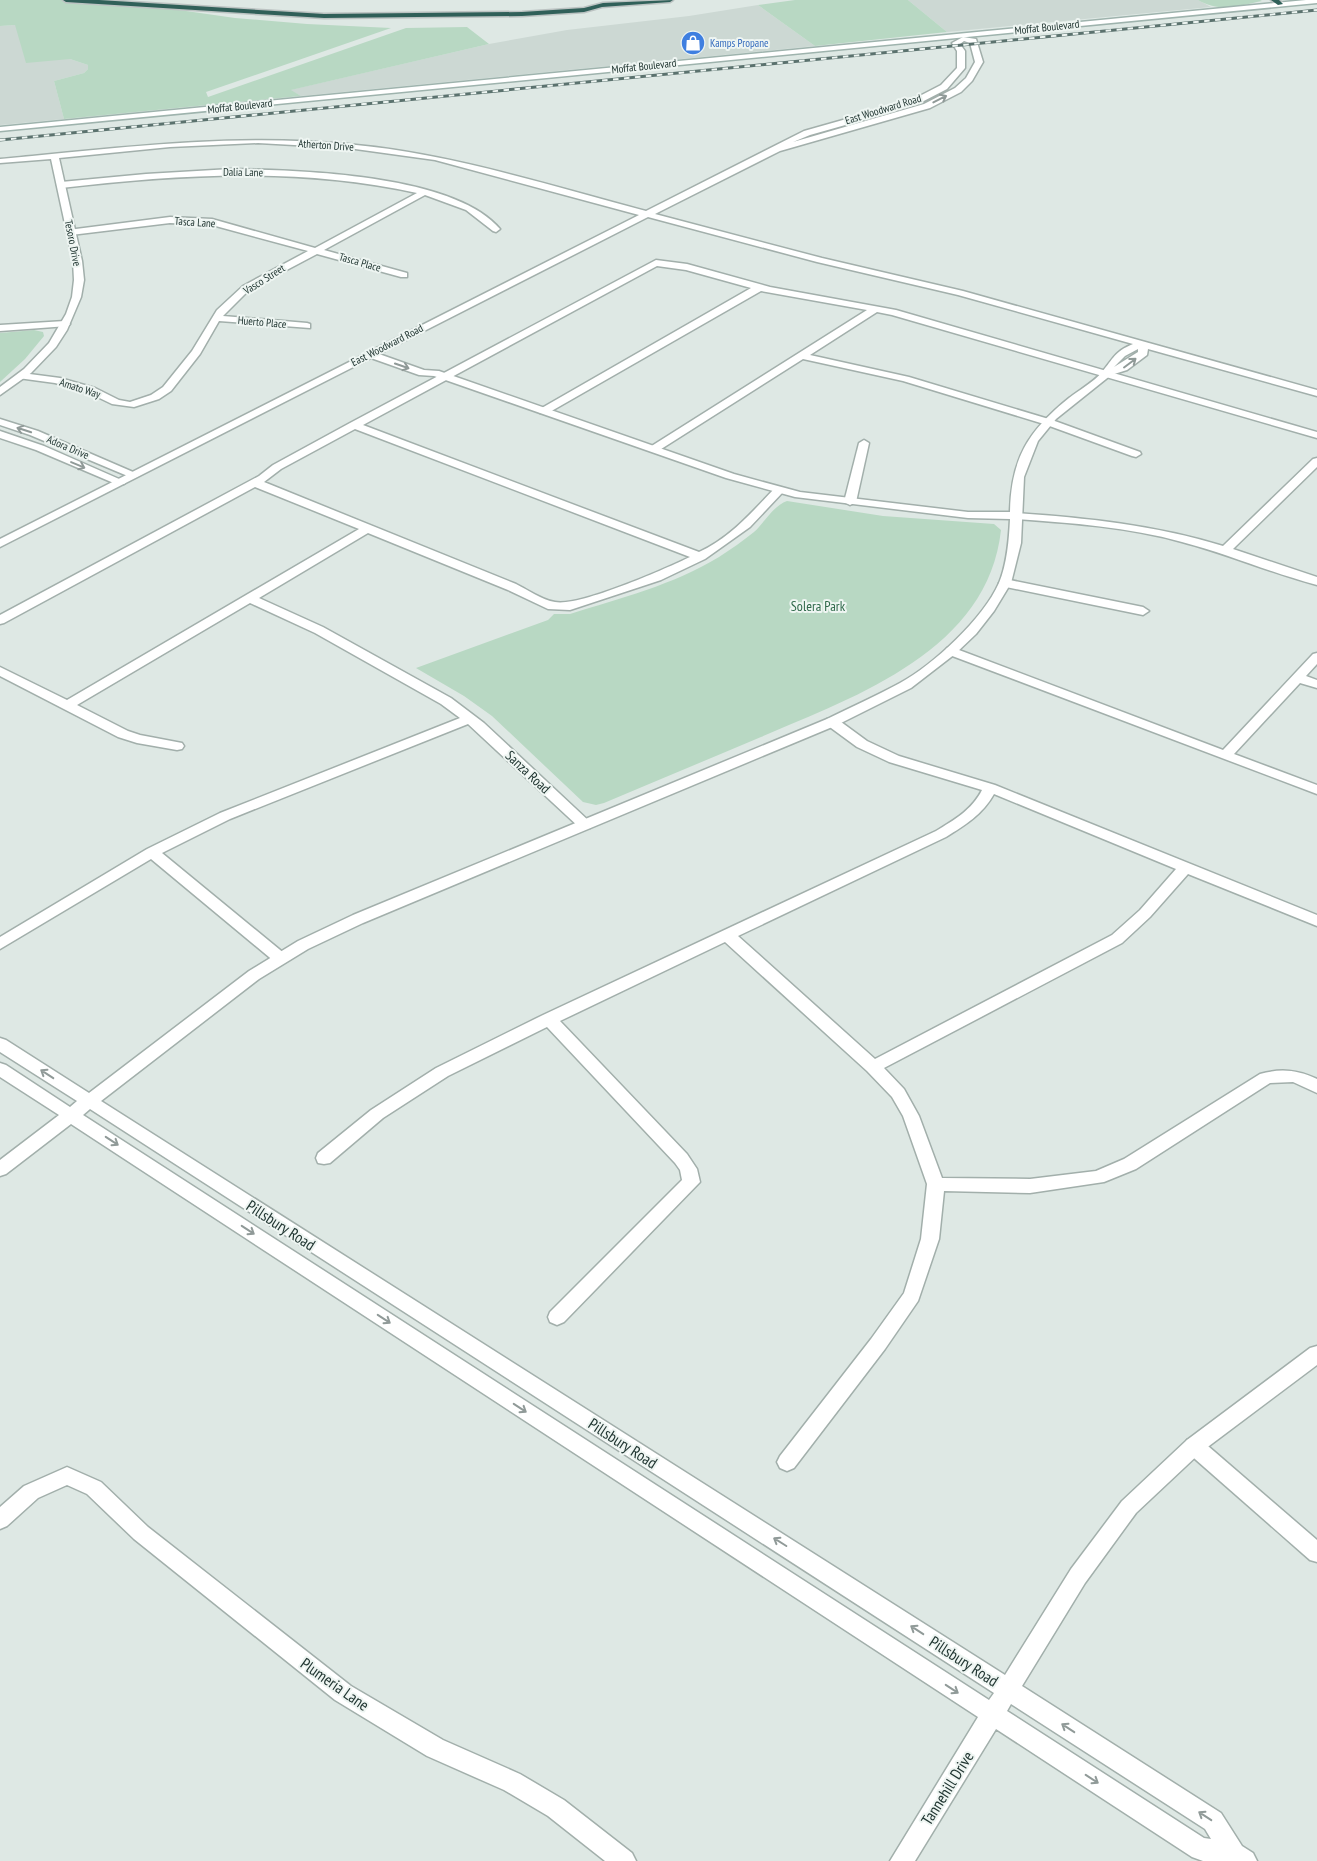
<svg xmlns="http://www.w3.org/2000/svg" width="1317" height="1861" font-family="'PT Sans Narrow',sans-serif">
<rect width="100%" height="100%" fill="#dee8e4"/>
<g fill="#ccd8d3">
<path d="M908,0H1198L1211,7L947,32Z"/>
<path d="M758,5L815,46L301,96L290,90L489,44L567,30L689,16Z"/>
<path d="M15,25L54,59H70L88,65V69L84,73L54,81L64,119L0,125V26Z"/>
</g>
<g fill="#b8d8c3">
<path d="M0,0H109L235,18L307,24L391,28L206,92L208,97L406,28L467,27L489,44L291,90L301,96L64,119L54,81L84,73L88,69V65L70,59L26,63L15,25L0,26Z"/>
<path d="M795,0H908L947,32L815,46L758,5Z"/>
<path d="M1198,0H1260L1262,1C1238,6 1221,13 1198,0Z"/>
<path d="M34,330L43,332L44,336L25,359L0,382V333Z"/>
<path d="M787,501L883,516L994,524L1001,530C988,650 857,696 761,737C709,759 656,781 604,803L596,805L583,802L492,716L464,696L416,668L548,620L554,614H570C621,598 673,585 719,557C731,549 743,541 754,532C764,523 773,506 787,501Z"/>
</g>
<g fill="none" stroke-linecap="round" stroke-linejoin="round">
<g stroke="#a2afab" stroke-width="3">
<g id="minor">
<path d="M231,169C299,170 454,174 500,229L496,232L493,231L466,210L425,195L324,250L407,273V277H401L317,254L249,290L223,316L307,323L310,324V328L219,321L200,354L171,391L159,399L134,407L112,404L87,392L55,383L18,378V374L22,373L60,378L95,388L119,400L130,402L151,395L163,387L192,351L217,310L243,286L308,251L212,225L170,223L71,235L67,232L68,230L170,217L212,219L315,248L417,193C297,167 182,174 61,188L57,185L61,182L146,174Z"/>
<path d="M656,260L687,264L770,287L896,310L1317,432V438L892,315L877,312L810,355L909,377L1052,420L1140,452L1141,454L1136,457L1132,456L1044,424L903,381L803,359L658,451H650L649,449L650,447L867,310L761,291L548,413H540L539,411L540,409L751,288L686,270L657,266L363,425L699,552C730,538 752,512 775,488H783L785,490L783,492L750,527L705,559L661,580L570,610L548,609L508,590L368,533L259,598L323,627L451,698L484,723L590,822L592,825L590,828H580L468,724L230,819L162,853L285,954L288,958L285,962L280,963L275,962L151,859L0,949V937L147,849L220,813L460,718L441,704L315,633L250,603L77,705L128,731L140,735L182,743L184,746L182,749L177,750L137,743L118,737L0,676V667L67,700L359,529L255,487L4,623L0,624V615L259,476L273,465L350,423ZM355,429L690,557C665,569 579,607 555,602C542,600 528,590 516,584L264,482L281,469Z"/>
<path d="M65,321L70,324L68,326L0,331V325Z"/>
<path d="M0,419L38,431L140,475L134,478L130,477L30,435L0,425Z"/>
<path d="M0,431L44,446L126,482L124,484H116L36,450L0,438Z"/>
<path d="M864,440L869,443L856,502L850,505L844,502L859,443Z"/>
<path d="M1317,458V467L1233,549L1317,577V585C1271,573 1228,554 1182,542C1128,527 1072,523 1016,519L1010,516L1016,513C1087,518 1155,525 1223,546L1313,459Z"/>
<path d="M1005,579L1143,607L1149,611L1143,615L1001,586L999,583Z"/>
<path d="M951,647L1223,750L1313,654L1317,653V664L1306,676L1317,680V688L1300,683L1234,754L1317,785V794L947,654L945,651L947,648Z"/>
<path d="M832,718L837,719L867,741L899,756L995,785L1317,915V926L1188,874L1150,917L1122,943L884,1068L904,1089L919,1116L942,1178L1030,1179L1096,1171L1124,1159L1260,1074C1281,1068 1298,1070 1317,1079V1093L1293,1082L1270,1083L1136,1169L1104,1182L1030,1193L944,1191L939,1239L918,1301L885,1349L794,1468L787,1471L780,1468L777,1462L780,1456L871,1339L904,1293L921,1239L927,1184L903,1116L892,1097L867,1071L725,942L560,1021L687,1154L697,1169L700,1182L564,1322L557,1325L550,1322L548,1317L550,1312L682,1180L680,1170L675,1163L547,1027L448,1076L383,1118L330,1163L324,1164L318,1163L316,1158L318,1153L371,1110L436,1068L543,1015L936,831C954,820 972,810 982,790L889,762L857,747L827,725L825,722L827,719ZM994,794L1176,869L1140,910L1112,935L875,1059L738,936L946,837C965,825 982,815 994,794Z"/>
<path d="M1194,1437L1201,1440L1317,1540V1562L1310,1560L1187,1452L1184,1446L1187,1440Z"/>
<path d="M67,1467L101,1482L148,1527L351,1686L443,1740L520,1774L564,1800L632,1853L636,1861H605L548,1816L504,1790L427,1756L335,1700L134,1539L87,1494L67,1485L38,1498L7,1526L0,1529V1507L24,1486Z"/>
</g>
</g>
<g stroke="#a2afab" stroke-width="3">
<path id="tertiary" d="M963,37L976,39L983,62L972,81L961,92L930,108L780,151L655,214L822,258L963,291L1317,390V396L1148,349L1147,355L1127,370L1111,375L1056,419L1038,441L1024,477L1021,543L1011,583L994,611L976,634L955,654L911,688L837,725L363,923L308,949L259,979L101,1101L1005,1675L1071,1569L1122,1501L1187,1440L1310,1348L1317,1346V1365L1201,1452L1136,1513L1085,1583L1022,1686L1221,1813L1242,1846L1253,1853L1257,1861H1203L1192,1857L996,1729L915,1861H890L978,1717L71,1124L6,1174L0,1176V1160L59,1115L0,1077V1063L6,1065L70,1107L77,1101L0,1052V1038L6,1040L89,1093L249,971L298,941L353,915L827,719C851,707 876,696 900,683C933,665 983,619 999,583C1007,564 1009,540 1010,519L968,518L795,497L726,478L434,376L419,375L371,358L0,547V539L639,215L435,160L348,148L258,143L170,147L59,158L82,261L84,280L81,297L67,330L56,347L31,373L0,395V387L24,369L49,343L66,314L72,297L74,280L73,261L51,159L0,163V159C116,148 231,133 347,144C449,153 548,185 646,211L804,131L910,101L941,85L957,68V51L952,43ZM964,41L970,43L975,62L966,78L955,88L924,104L793,142L810,135L916,105L947,89L965,68V51L960,44ZM648,217L817,262L958,295L1133,344C1114,352 1114,358 1102,372C1094,382 1079,390 1069,398C1028,431 1011,459 1010,512H968L800,492L734,474L439,371L424,370L379,354ZM1138,349V352L1114,367L1125,356ZM90,1109L994,1693L989,1700L83,1115ZM1011,1704L1205,1829L1211,1839L1204,1838L1007,1711Z"/>
</g>
<g stroke="#9eb3ad" stroke-width="3">
<path id="secondary" d="M1306,0H1317V3L0,131V127Z"/>
</g>
<g stroke="#bcc3c2" stroke-width="3">
<g id="motorway">
<path d="M63,0H99L324,14L522,12L584,8L603,3L673,0L670,2L602,7L584,12L522,16L324,18L66,2Z"/>
<path d="M1271,0H1279L1283,4L1278,5Z"/>
</g>
</g>
<use href="#minor" fill="#fff" fill-rule="evenodd"/>
<use href="#tertiary" fill="#fff" fill-rule="evenodd"/>
<use href="#secondary" fill="#fff" fill-rule="evenodd"/>
<use href="#motorway" fill="#306059" fill-rule="evenodd"/>
<g stroke="#5b726e" stroke-width="3">
<path id="rail" d="M0,140L1317,10"/>
</g>
<use href="#rail" stroke="#eef5f2" stroke-width="2" stroke-dasharray="5.5" stroke-linecap="butt"/>
</g>
<defs><path id="oneway-shaft" d="M-6 0H5M1.5-3L5.5 0L1.5 3" fill="none" stroke-width="1.6" stroke-linecap="round" stroke-linejoin="round" transform="scale(1.25)"/></defs>
<g stroke="#909a98">
<use href="#oneway-shaft" transform="translate(940 99) rotate(-27)"/>
<use href="#oneway-shaft" transform="translate(1130 363) rotate(-37)"/>
<use href="#oneway-shaft" transform="translate(402 366) rotate(19)"/>
<use href="#oneway-shaft" transform="translate(24 430) rotate(-162)"/>
<use href="#oneway-shaft" transform="translate(78 465) rotate(23)"/>
<use href="#oneway-shaft" transform="translate(47 1074) rotate(-147)"/>
<use href="#oneway-shaft" transform="translate(112 1141) rotate(33)"/>
<use href="#oneway-shaft" transform="translate(248 1230) rotate(33)"/>
<use href="#oneway-shaft" transform="translate(384 1319) rotate(33)"/>
<use href="#oneway-shaft" transform="translate(520 1408) rotate(33)"/>
<use href="#oneway-shaft" transform="translate(780 1542) rotate(-148)"/>
<use href="#oneway-shaft" transform="translate(917 1630) rotate(-147)"/>
<use href="#oneway-shaft" transform="translate(952 1689) rotate(33)"/>
<use href="#oneway-shaft" transform="translate(1068 1728) rotate(-147)"/>
<use href="#oneway-shaft" transform="translate(1092 1779) rotate(33)"/>
<use href="#oneway-shaft" transform="translate(1205 1816) rotate(-147)"/>
</g>
<defs>
<g id="shop-disc" transform="scale(1.25)"><circle r="9.5" fill="#3f7fe0" stroke="#eef5f2"/><path d="M-5-2.5h2.3a2.7 3.5 0 0 1 5.4 0H5L5.5 6h-11ZM-1.5-2.5h3a1.5 2.3 0 0 0-3 0Z" fill="#fff"/></g>
</defs>
<g fill-rule="evenodd">
<use href="#shop-disc" x="693" y="43"/>
</g>
<g text-anchor="middle" stroke-width="4" stroke-linejoin="round" paint-order="stroke">
<g font-size="11" fill="#213632" stroke="#eef5f2">
<text transform="translate(1047 27) rotate(-6)" y="4">Moffat Boulevard</text>
<text transform="translate(644 66) rotate(-6)" y="4">Moffat Boulevard</text>
<text transform="translate(240 106) rotate(-6)" y="4">Moffat Boulevard</text>
<text transform="translate(883 109) rotate(-17)" y="4">East Woodward Road</text>
<text transform="translate(326 145) rotate(4)" y="4">Atherton Drive</text>
<text transform="translate(243 172) rotate(1)" y="4">Dalia Lane</text>
<text transform="translate(195 222) rotate(4)" y="4">Tasca Lane</text>
<text transform="translate(73 243) rotate(79)" y="4">Tesoro Drive</text>
<text transform="translate(360 262) rotate(16)" y="4">Tasca Place</text>
<text transform="translate(264 279) rotate(-32)" y="4">Vasco Street</text>
<text transform="translate(262 322) rotate(5)" y="4">Huerto Place</text>
<text transform="translate(387 345) rotate(-27)" y="4">East Woodward Road</text>
<text transform="translate(80 388) rotate(18)" y="4">Amato Way</text>
<text transform="translate(68 447) rotate(23)" y="4">Adora Drive</text>
</g>
<g font-size="11" fill="#366cbe" stroke="#eef5f2" text-anchor="start">
<text x="710" y="47">Kamps Propane</text>
</g>
<g font-size="14" fill="#2f694a" stroke="#eef5f2">
<text x="818" y="611">Solera Park</text>
</g>
<g font-size="14" fill="#213632" stroke="#eef5f2">
<text transform="translate(528 772) rotate(43)" y="5">Sanza Road</text>
</g>
<g font-size="16" fill="#213632" stroke="#eef5f2">
<text transform="translate(281 1225) rotate(33)" y="6">Pillsbury Road</text>
<text transform="translate(623 1443) rotate(33)" y="6">Pillsbury Road</text>
<text transform="translate(964 1661) rotate(33)" y="6">Pillsbury Road</text>
<text transform="translate(335 1684) rotate(35)" y="6">Plumeria Lane</text>
<text transform="translate(947 1788) rotate(-58)" y="6">Tannehill Drive</text>
</g>
</g>
</svg>
